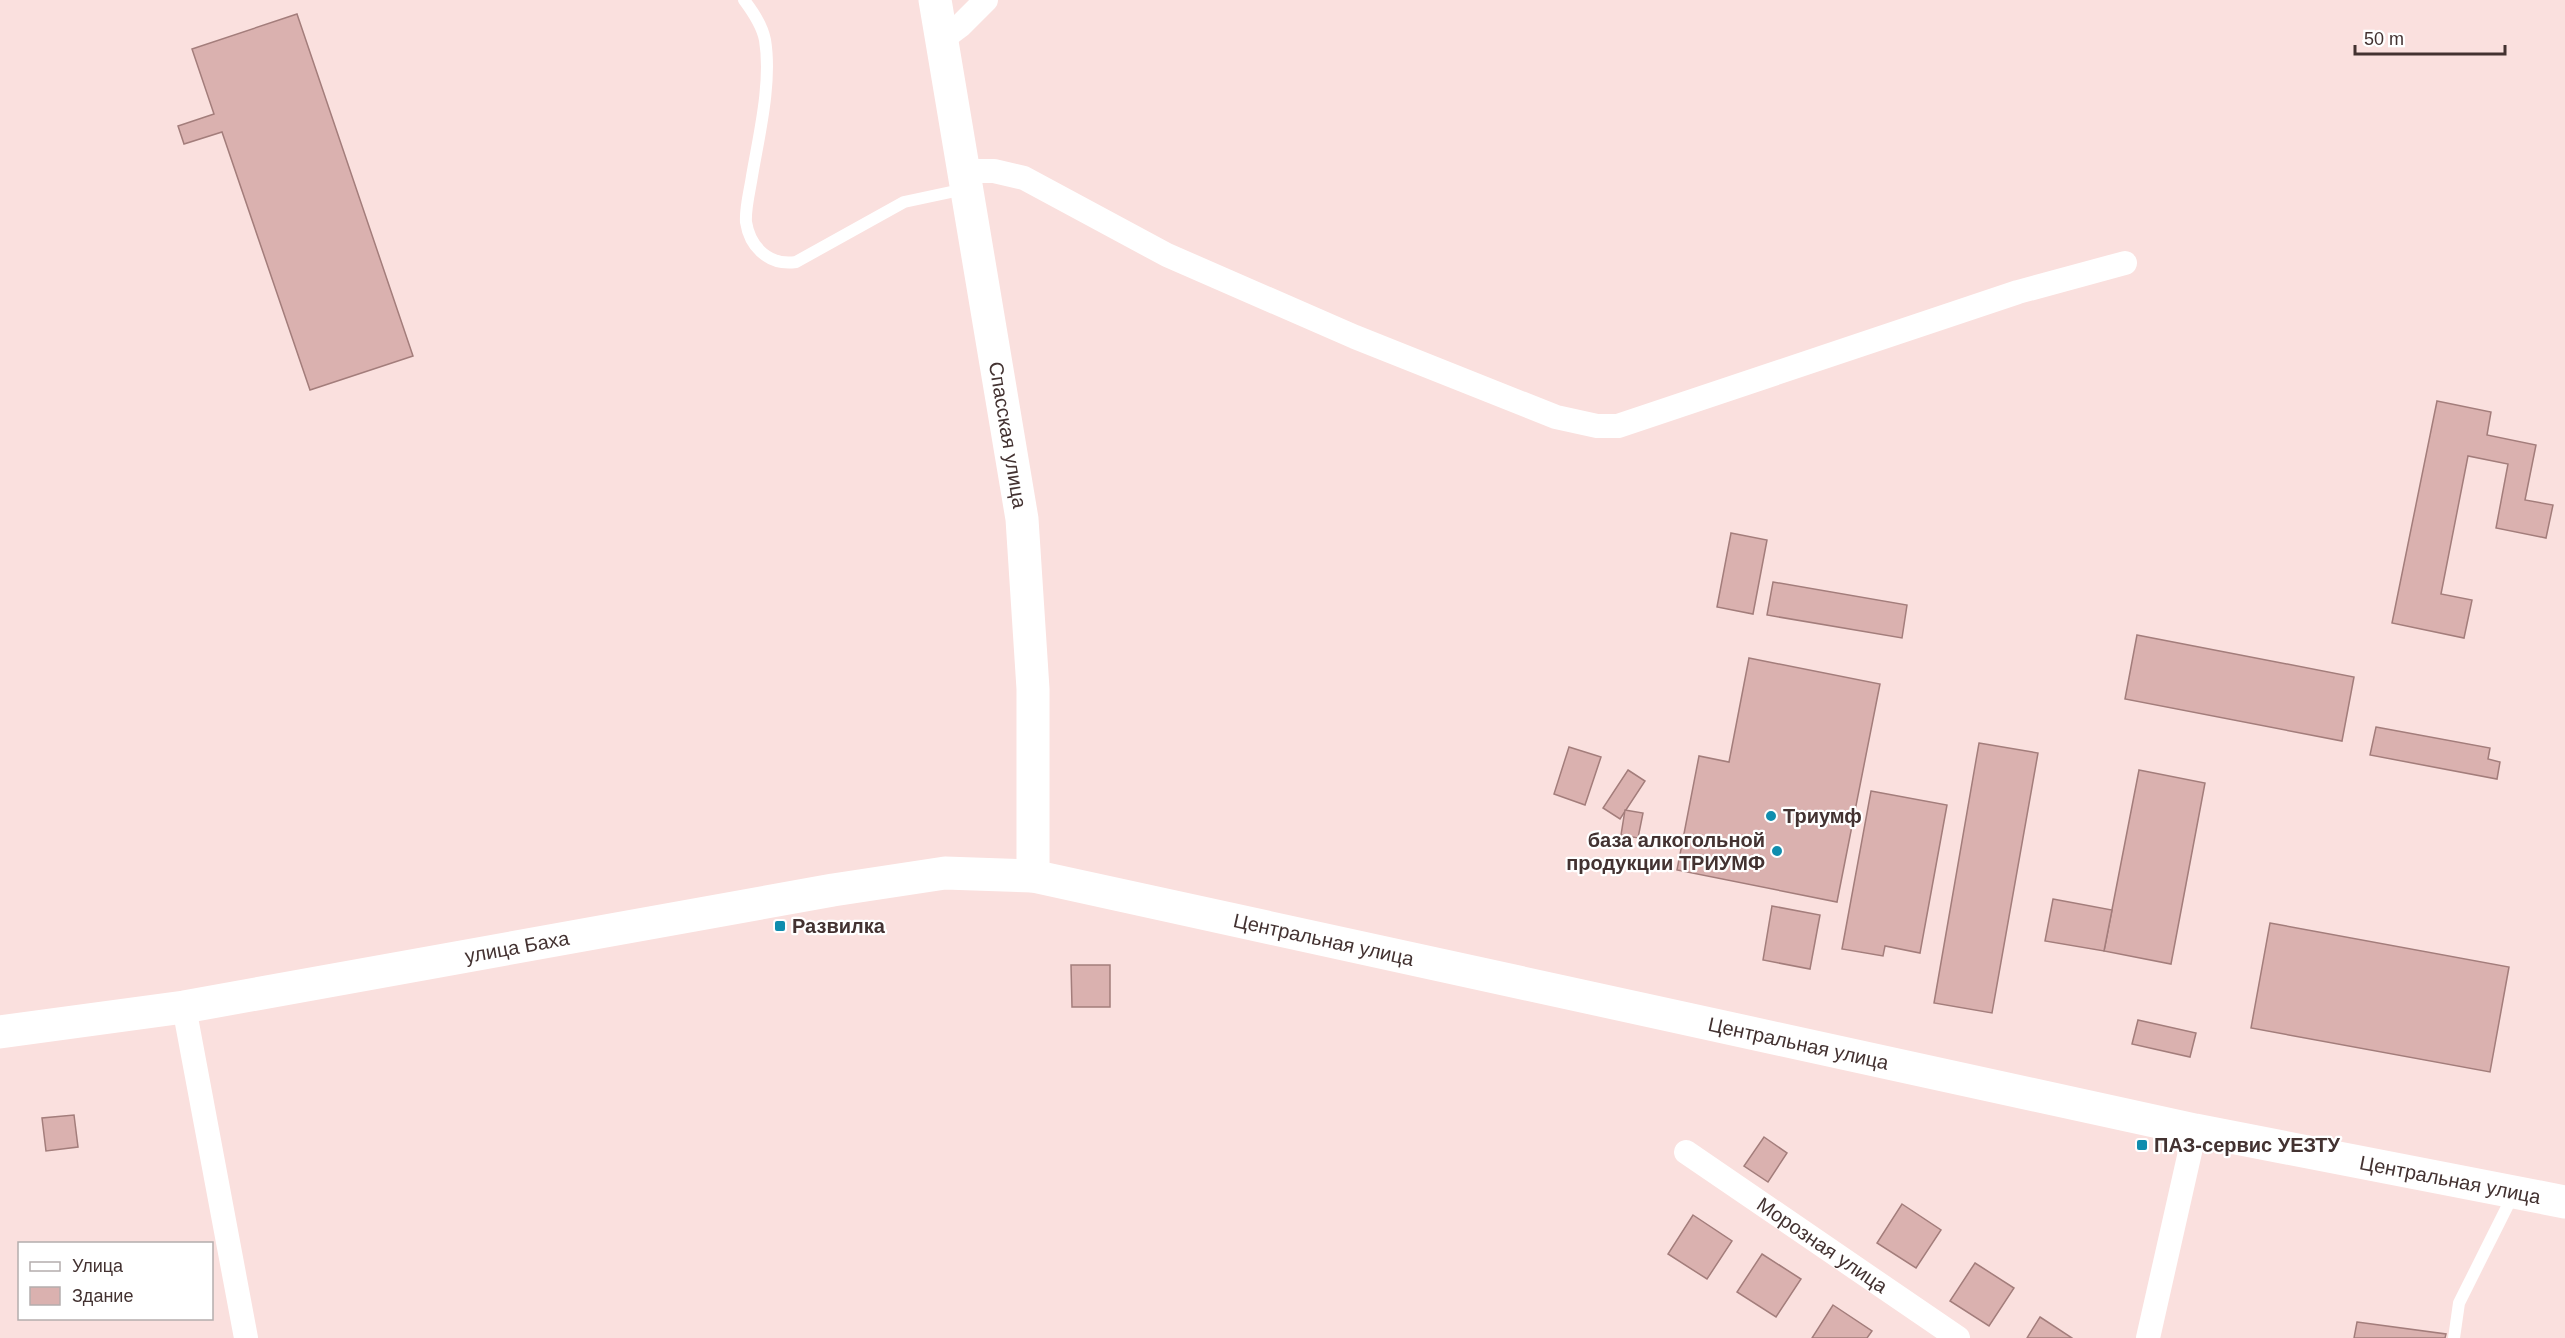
<svg xmlns="http://www.w3.org/2000/svg" width="2565" height="1338" font-family="Arial,sans-serif">
<rect width="100%" height="100%" fill="#fae0de"/>
<g fill="#dab1af" stroke="#a37d7b" stroke-width="1.5">
<path d="M297,14L413,356L310,390L222,132L184,144L178,126L214,114L192,49Z"/>
<path d="M2437,401L2491,412L2487,435L2536,445L2525,500L2553,505L2546,538L2496,528L2508,464L2468,456L2441,594L2472,600L2464,638L2392,623Z"/>
<path d="M1731,533L1767,540L1753,614L1717,607Z"/>
<path d="M1773,582L1907,605L1902,638L1767,615Z"/>
<path d="M2137,635L2354,677L2342,741L2125,699Z"/>
<path d="M1749,658L1880,684L1837,902L1677,870L1699,756L1729,762Z"/>
<path d="M2376,727L2490,748L2488,759L2500,762L2497,779L2370,755Z"/>
<path d="M1979,743L2038,753L1992,1013L1934,1003Z"/>
<path d="M1569,747L1601,757L1585,805L1554,794Z"/>
<path d="M1628,770L1645,781L1620,819L1603,808Z"/>
<path d="M2139,770L2205,783L2171,964L2104,951Z"/>
<path d="M1871,791L1947,805L1920,953L1885,946L1883,956L1842,949Z"/>
<path d="M1625,810L1643,813L1638,838L1621,835Z"/>
<path d="M2053,899L2112,910L2104,951L2045,941Z"/>
<path d="M1772,906L1820,915L1810,969L1763,960Z"/>
<path d="M2270,923L2509,967L2490,1072L2251,1028Z"/>
<path d="M1071,965H1110V1007H1072Z"/>
<path d="M2138,1020L2196,1033L2190,1057L2132,1044Z"/>
<path d="M74,1115L78,1147L46,1151L42,1118Z"/>
<path d="M1764,1137L1787,1153L1768,1182L1744,1166Z"/>
<path d="M1902,1204L1941,1230L1916,1268L1877,1243Z"/>
<path d="M1693,1215L1732,1241L1707,1279L1668,1254Z"/>
<path d="M1762,1254L1801,1279L1776,1317L1737,1292Z"/>
<path d="M1975,1263L2014,1288L1989,1326L1950,1301Z"/>
<path d="M1833,1305L1872,1331L1867,1338H1812Z"/>
<path d="M2040,1317L2072,1338H2027Z"/>
<path d="M2357,1322L2446,1334L2445,1338H2354Z"/>
</g>
<g fill="none" stroke-linecap="round" stroke-linejoin="round">
<g stroke="#fff" stroke-width="12">
<path d="M744,0C753,12 762,25 765,40C772,82 759,135 752,176C750,190 745,208 746,222C750,248 770,266 796,262L904,202L965,189"/>
<path d="M2454,1338L2459,1303L2514,1193"/>
</g>
<g stroke="#fff" stroke-width="24">
<path d="M940,41L960,26L986,0"/>
<path d="M964,171H994L1024,178L1167,255L1355,337L1556,417L1597,426H1618L2018,292L2125,263"/>
<path d="M184,1007L246,1338"/>
<path id="s1" d="M1686,1152L1958,1338"/>
<path d="M2148,1338L2195,1130"/>
</g>
<g stroke="#fff" stroke-width="33">
<path id="s2" d="M935,0L1022,519L1033,689V876"/>
<path id="s3" d="M0,1032L184,1007L833,890L945,873L1033,876L2195,1130L2565,1202"/>
</g>
</g>
<g fill="#108dae" stroke="#fff" stroke-width="2">
<circle cx="1771" cy="816" r="6"/>
<circle cx="1777" cy="851" r="6"/>
<rect x="774" y="920" width="12" height="12" rx="3"/>
<rect x="2136" y="1139" width="12" height="12" rx="3"/>
</g>
<g text-anchor="middle" stroke-width="4.5" stroke-linejoin="round" paint-order="stroke">
<g font-size="20" fill="#433231" stroke="#fff">
<text dy="7" stroke="none"><textPath href="#s2" startOffset="441">Спасская улица</textPath></text>
<text dy="7" stroke="none"><textPath href="#s3" startOffset="1344">Центральная улица</textPath></text>
<text dy="7" stroke="none"><textPath href="#s3" startOffset="524">улица Баха</textPath></text>
<text dy="7" stroke="none"><textPath href="#s3" startOffset="1830">Центральная улица</textPath></text>
<text dy="7" stroke="none"><textPath href="#s3" startOffset="2496">Центральная улица</textPath></text>
<text dy="7" stroke="none"><textPath href="#s1" startOffset="165">Морозная улица</textPath></text>
</g>
<g font-size="20" font-weight="bold" fill="#433231" stroke="#fff" text-anchor="start">
<text x="1783" y="823">Триумф</text>
<text x="1765" y="847" text-anchor="end">база алкогольной<tspan x="1765" dy="23">продукции ТРИУМФ</tspan></text>
<text x="792" y="933">Развилка</text>
<text x="2154" y="1152">ПАЗ-сервис УЕЗТУ</text>
</g>
</g>
<rect x="18" y="1242" width="195" height="78" fill="#ffffff" stroke="#b4adad" stroke-width="1.5"/>
<rect x="30" y="1262" width="30" height="9" fill="#ffffff" stroke="#b4adad" stroke-width="1.5"/>
<text x="72" y="1272" font-size="18" fill="#433231">Улица</text>
<rect x="30" y="1287" width="30" height="18" fill="#dab1af" stroke="#b4adad" stroke-width="1.5"/>
<text x="72" y="1302" font-size="18" fill="#433231">Здание</text>
<path d="M2355 45v9h150v-9" fill="none" stroke="#433231" stroke-width="3"/>
<text x="2364" y="45" font-size="18" fill="#433231" stroke="#ffffff" stroke-width="4.5" paint-order="stroke">50 m</text>
</svg>
